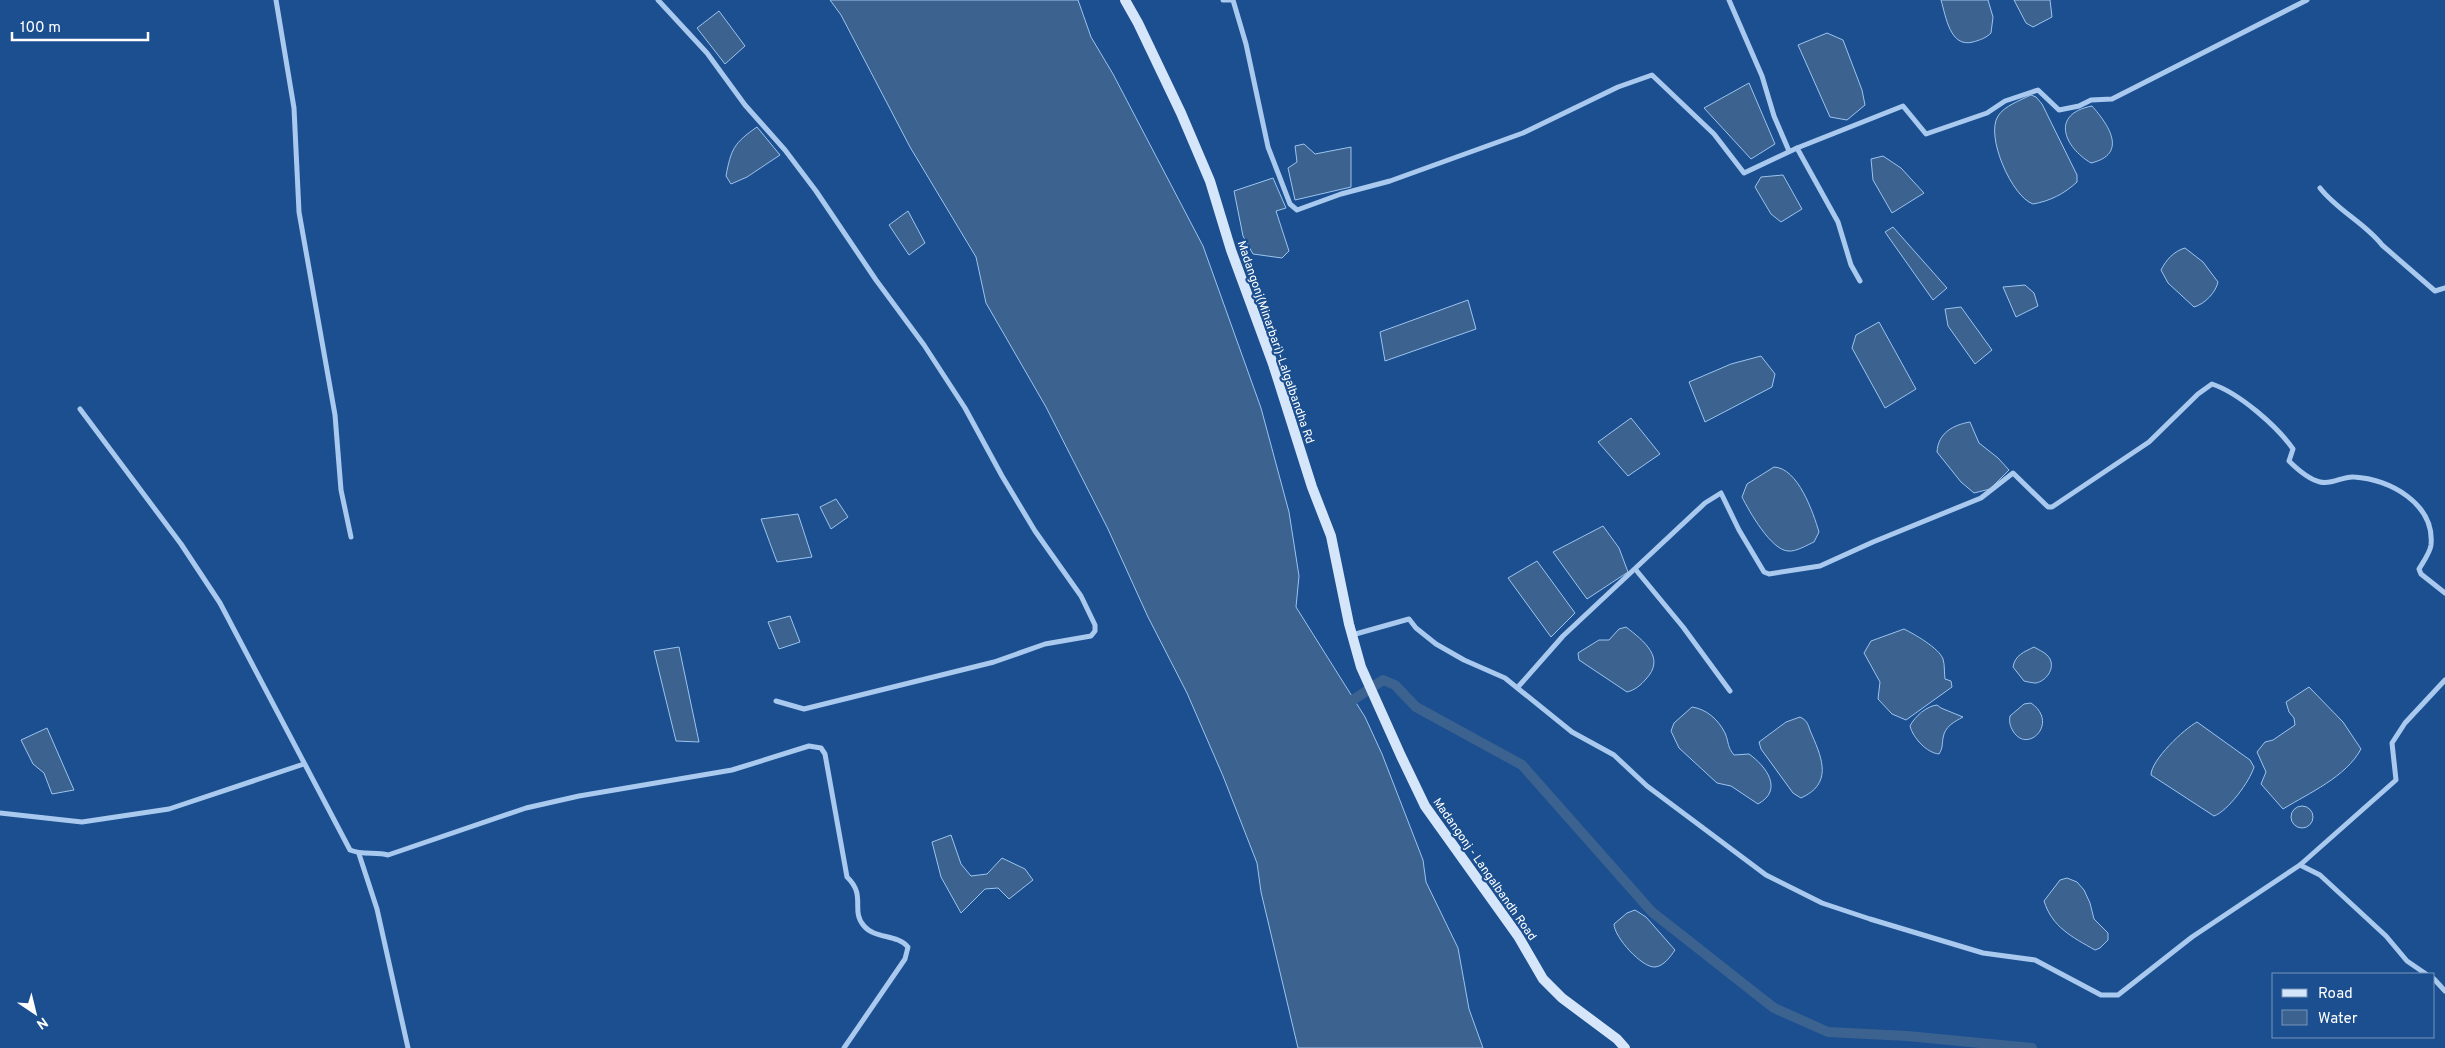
<svg xmlns="http://www.w3.org/2000/svg" width="2445" height="1048" font-family="Overpass,sans-serif">
<rect width="100%" height="100%" fill="#1b4f8f"/>
<g fill="#3c6290" stroke="#9cc4f0">
<path d="M830,0H1078L1091,37L1113,74L1203,246L1261,408L1289,512L1299,576L1296,607L1365,717L1382,754L1423,860L1426,882L1458,948L1469,1009L1483,1048H1298L1261,892L1257,863L1223,776L1187,693L1148,617L1108,529L1046,407L986,303L976,257L910,147L841,15Z"/>
<path d="M1941,0H1988L1993,17L1991,33C1986,38 1980,40 1973,42C1950,48 1946,17 1941,0Z"/>
<path d="M2014,0H2050L2052,17L2033,27L2026,23Z"/>
<path d="M719,11L745,46L725,64L697,28Z"/>
<path d="M1827,33L1843,40L1862,90L1865,105L1847,120L1830,117L1798,45Z"/>
<path d="M1749,83L1775,144L1751,159L1704,108Z"/>
<path d="M2031,95L2036,97L2042,104L2077,175V182C2064,194 2050,201 2033,204C2012,197 1985,136 1998,116C2004,106 2021,100 2031,95Z"/>
<path d="M2092,106C2108,124 2129,154 2091,163C2064,147 2050,114 2092,106Z"/>
<path d="M757,127L780,155L747,177L731,184L726,176C731,149 734,143 757,127Z"/>
<path d="M1304,144L1315,154L1351,147V187L1295,200L1288,168L1297,162L1295,146Z"/>
<path d="M1883,156L1901,168L1924,193L1892,213L1873,180L1871,159Z"/>
<path d="M1783,175L1802,209L1781,222L1771,214L1755,187L1761,177Z"/>
<path d="M1273,178L1286,208L1276,211L1289,251L1282,258L1253,254L1243,236L1234,191Z"/>
<path d="M908,211L925,243L909,255L889,225Z"/>
<path d="M1893,227L1947,288L1933,300L1885,232Z"/>
<path d="M2185,248L2203,262L2218,282C2216,292 2205,304 2194,307L2168,283L2161,270C2166,260 2174,251 2185,248Z"/>
<path d="M2025,285L2034,293L2038,306L2016,317L2003,287Z"/>
<path d="M1468,300L1476,329L1385,361L1380,332Z"/>
<path d="M1961,307L1992,350L1975,364L1948,326L1945,309Z"/>
<path d="M1879,322L1916,389L1885,408L1852,348L1856,335Z"/>
<path d="M1761,356L1775,374L1772,387L1705,422L1689,382L1731,364Z"/>
<path d="M1631,418L1660,454L1628,476L1598,442Z"/>
<path d="M1970,422L1979,443L1998,458L2009,470L1990,489L1974,493L1961,482L1937,452C1938,433 1953,425 1970,422Z"/>
<path d="M1774,467C1798,468 1813,512 1819,532L1814,542C1807,545 1796,552 1788,551C1771,550 1749,511 1742,497L1747,484Z"/>
<path d="M836,499L848,517L831,529L820,507Z"/>
<path d="M798,514L812,557L777,562L761,519Z"/>
<path d="M1603,526L1619,548L1628,572L1587,599L1553,552Z"/>
<path d="M1537,561L1575,613L1551,637L1508,578Z"/>
<path d="M790,616L800,642L779,649L768,622Z"/>
<path d="M1626,627C1644,641 1666,658 1646,679C1641,685 1635,690 1627,692L1579,660L1578,653L1599,640H1609L1619,629Z"/>
<path d="M1904,629C1914,634 1939,648 1943,659C1945,665 1944,673 1945,679L1951,681L1952,687L1906,720L1892,714L1878,699L1880,682L1864,653L1871,641Z"/>
<path d="M679,647L699,742L676,741L654,651Z"/>
<path d="M2034,647C2039,650 2047,653 2050,659C2055,669 2046,681 2036,683C2033,683 2028,682 2024,681L2013,667C2015,655 2024,652 2034,647Z"/>
<path d="M2309,687L2343,722L2361,749C2346,777 2309,793 2283,809L2261,784L2266,772L2257,752L2265,742L2273,740L2295,725L2294,718L2289,712L2286,702Z"/>
<path d="M2031,703C2060,723 2027,755 2013,731C2010,726 2009,722 2010,716L2024,704Z"/>
<path d="M1937,705L1941,708L1963,717C1954,722 1945,726 1943,738C1942,744 1943,748 1939,754C1927,753 1913,738 1910,726C1915,716 1927,706 1937,705Z"/>
<path d="M1692,707C1706,709 1718,719 1725,733C1729,742 1727,747 1734,755L1749,754C1766,766 1784,790 1758,804L1731,786L1717,783L1679,748L1671,731L1674,723Z"/>
<path d="M1800,717C1809,721 1808,727 1812,735C1823,760 1832,784 1801,798L1793,793L1761,749L1759,742L1786,722Z"/>
<path d="M2197,722L2250,760L2254,767C2250,781 2228,811 2214,816L2151,775C2151,760 2184,729 2197,722Z"/>
<path d="M47,728L74,790L52,794L44,773L33,764L21,740Z"/>
<circle cx="2302" cy="817" r="11"/>
<path d="M951,835L961,864L971,876L987,874L1002,858L1025,869L1033,880L1009,899L998,888L985,889L961,913L941,877L932,842Z"/>
<path d="M2067,878L2077,882L2084,890L2090,903L2094,919L2108,933V940L2100,948L2095,950C2072,937 2052,927 2044,901L2060,880Z"/>
<path d="M1635,910L1646,917L1675,950C1670,957 1664,966 1655,967C1642,968 1614,937 1614,924L1627,913Z"/>
</g>
<g fill="none" stroke-linecap="round" stroke-linejoin="round">
<path stroke="#3c6290" stroke-width="10" d="M1344,706L1383,680L1395,685L1416,707L1522,765L1652,912L1774,1008L1828,1032L1907,1036L2032,1048"/>
<g stroke="#a9c9ee" stroke-width="5">
<path d="M276,0L294,108L299,212L335,415L341,490L351,537"/>
<path d="M658,0L707,53L745,105L785,150L816,191L876,280L924,345L965,408L1002,476L1035,531L1081,596L1095,625V631L1091,636L1045,644L994,662L804,709L776,701"/>
<path d="M1223,0H1233L1246,44L1268,147L1290,204L1297,210L1341,194L1390,181L1523,133L1618,87L1652,75L1714,134L1744,173L1797,148L1903,106L1926,134L1987,113L2005,101L2038,90L2059,110L2079,106L2091,100L2112,99L2307,0"/>
<path d="M1729,0L1762,76L1774,116L1789,151"/>
<path d="M1797,148L1838,222L1851,265L1860,281"/>
<path d="M2320,188C2338,211 2365,223 2382,245L2435,291L2445,288"/>
<path d="M80,409L181,544L220,603L350,850C362,855 375,852 388,855L526,808L579,796L732,770L809,746L821,748L825,754L847,877C867,896 850,910 864,926C875,939 897,934 908,947L905,959L844,1048"/>
<path d="M1636,570L1683,627L1730,691"/>
<path d="M1352,635L1409,619L1416,628L1436,644L1464,660L1505,678L1572,732L1614,755L1647,786L1766,875L1822,903L1870,919L1983,953L2035,960L2101,995H2118L2192,937L2300,865L2396,780L2392,743L2405,723L2445,680"/>
<path d="M1518,687L1563,636L1705,503L1721,493L1739,530L1764,572L1769,574L1820,566L1873,542L1981,498L2013,473L2048,507H2052L2149,442L2198,394L2212,384C2239,393 2277,426 2293,449L2289,461C2298,470 2308,479 2320,482C2333,485 2342,476 2354,477C2390,479 2435,504 2431,545C2430,553 2423,562 2419,569L2421,574L2445,593"/>
<path d="M0,813L82,822L169,809L304,764"/>
<path d="M359,854L377,909L408,1048"/>
<path d="M2300,865L2320,875L2386,936L2407,961L2426,974"/>
<path d="M2434,979L2445,991"/>
</g>
<path stroke="#d6e6fa" stroke-width="10" d="M1125,0L1138,23L1181,113L1210,181L1231,250L1273,364L1312,487L1331,536L1349,624L1361,667L1401,756L1425,806L1518,936L1543,979L1562,998L1617,1039L1625,1048"/>
</g>
<g text-anchor="middle" stroke-width="4.5" stroke-linejoin="round" paint-order="stroke">
<g font-size="12" fill="#fff" stroke="#1b4f8f">
<text transform="translate(1276 342) rotate(71)" y="4">Madangonj(Minarbari)-Lalgalbandha Rd</text>
<text transform="translate(1485 869) rotate(55)" y="4">Madangonj - Langalbandh Road</text>
</g>
</g>
<rect x="2272" y="973" width="162" height="65" fill="#1b4f8f" stroke="#7695bc"/>
<rect x="2282" y="989" width="25" height="8" fill="#d6e6fa" stroke="#7695bc"/>
<text x="2318" y="998" font-size="15" fill="#ffffff">Road</text>
<rect x="2282" y="1010" width="25" height="15" fill="#3c6290" stroke="#7695bc"/>
<text x="2318" y="1023" font-size="15" fill="#ffffff">Water</text>
<g transform="translate(35 1013) rotate(145)" stroke="#1b4f8f" stroke-width="4" paint-order="stroke">
<path d="M0-4L9 19L0 12L-9 19Z" fill="#ffffff"/>
<text y="-8" font-size="14" font-weight="bold" text-anchor="middle" fill="#ffffff">N</text>
</g>
<path d="M12 32v8h136v-8" fill="none" stroke="#ffffff" stroke-width="2.5"/>
<text x="20" y="32" font-size="15" fill="#ffffff" stroke="#1b4f8f" stroke-width="4" paint-order="stroke">100 m</text>
</svg>
